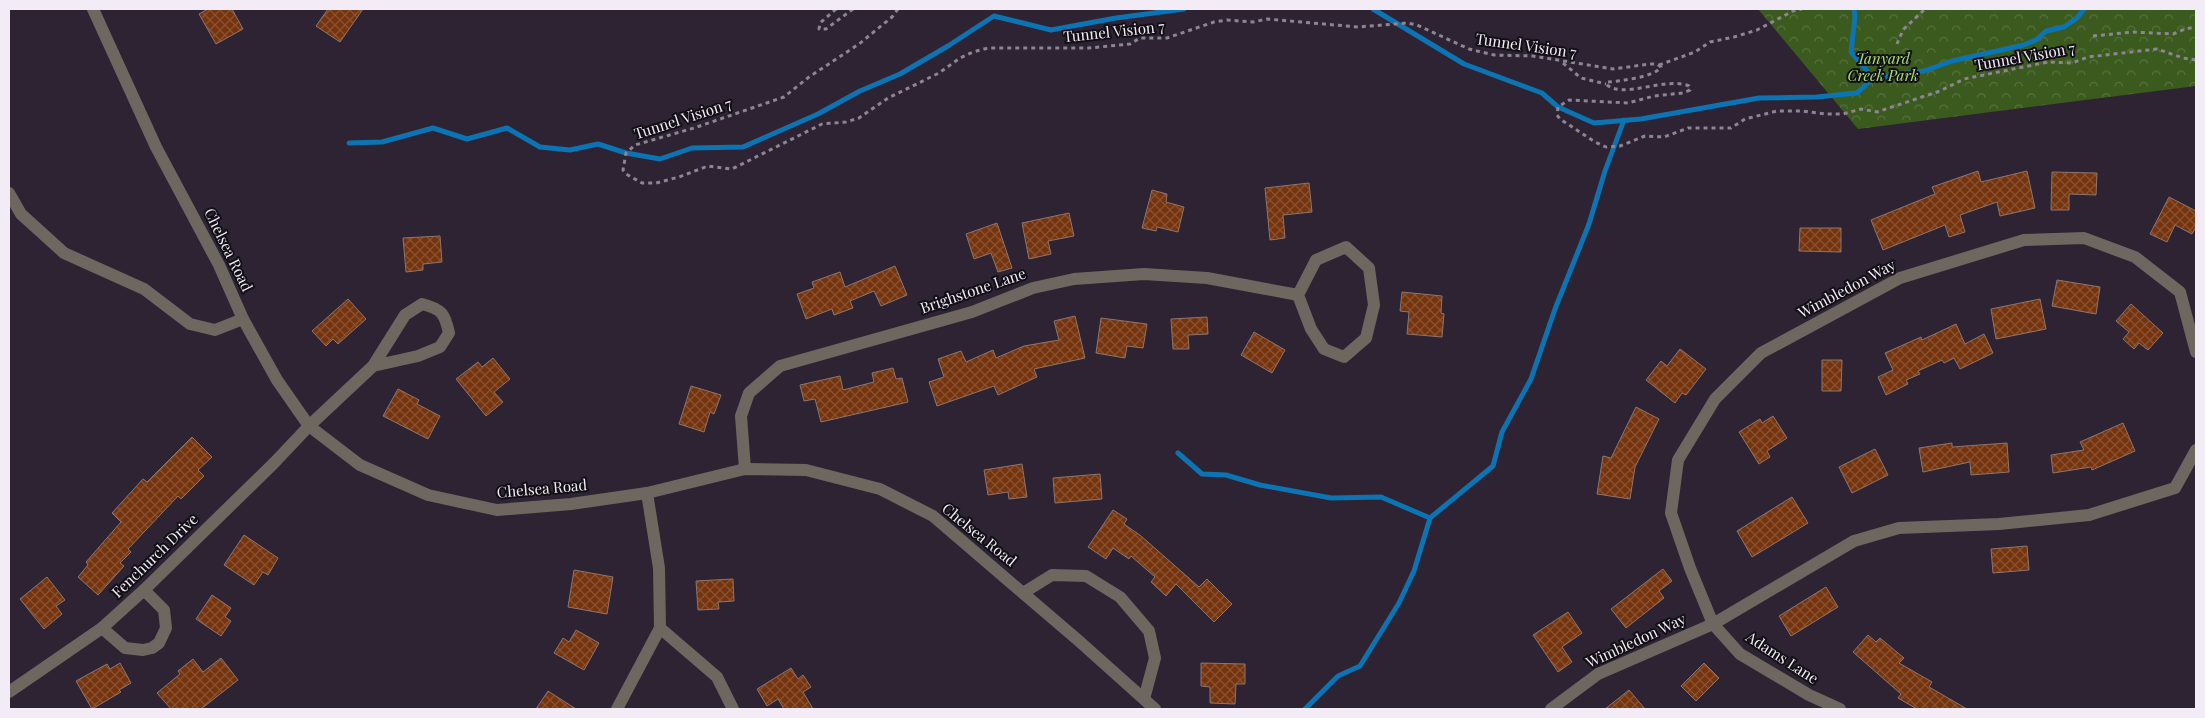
<svg xmlns="http://www.w3.org/2000/svg" width="2205" height="718" font-family="'Playfair Display',serif">
<defs>
<pattern id="forest-crowns" width="20" height="18" patternUnits="userSpaceOnUse" patternTransform="scale(1.25)"><rect width="20" height="18" fill="#3b5a1e"/><path d="M2 6a3 3 0 1 1 6 0M12 15a3 3 0 1 1 6 0" fill="none" stroke="#58723f"/></pattern>
<pattern id="building-cross-hatch" width="8" height="8" patternUnits="userSpaceOnUse" patternTransform="scale(1.25)"><rect width="8" height="8" fill="#75340e"/><path d="M0 0l8 8M0 8l8-8" fill="none" stroke="#895232"/></pattern>
</defs>
<rect width="100%" height="100%" fill="#2d2333"/>
<path fill="url(#forest-crowns)" d="M1758,9H2196V86L1858,129Z"/>
<g fill="none" stroke-linecap="round" stroke-linejoin="round">
<g stroke="#0c74b3" stroke-width="5">
<path d="M1373,9L1464,64L1542,93L1558,107L1594,123L1641,119L1759,98L1817,97L1857,93L1873,78"/>
<path d="M1854,9L1855,16L1851,52L1873,78L1924,71L1952,61L2024,45L2036,40L2046,31L2064,27L2077,18L2084,9"/>
<path d="M349,143L382,142L433,128L467,139L507,128L540,147L570,150L598,144L626,153L660,159L692,148L743,147L818,114L860,91L900,74L948,46L994,16L1051,30L1116,18L1184,9"/>
<path d="M1178,453L1202,474L1226,475L1260,485L1331,498L1381,497L1430,518"/>
<path d="M1305,709L1338,676L1360,666L1399,603L1414,571L1430,518L1493,466L1502,432L1531,379L1555,309L1589,224L1605,171L1624,120"/>
</g>
</g>
<g fill="url(#building-cross-hatch)" stroke="#8c766c">
<path d="M208,9H232L243,29L216,44L199,14Z"/>
<path d="M328,9H363L340,42L316,26Z"/>
<path d="M1978,171L1981,182L2027,171L2035,208L2000,216L1997,202L1960,215L1965,232L1949,237L1945,225L1883,250L1871,220L1935,194L1932,187Z"/>
<path d="M2052,172L2097,173L2096,195L2069,194V210H2051Z"/>
<path d="M1309,183L1312,212L1283,215L1285,238L1270,240L1265,188Z"/>
<path d="M1152,190L1167,194L1166,202L1184,207L1178,232L1157,227L1156,231L1142,228Z"/>
<path d="M2169,197L2196,211V227L2192,234L2175,225L2167,242L2150,234Z"/>
<path d="M1069,213L1074,236L1048,241L1051,254L1029,259L1022,223Z"/>
<path d="M997,223L1012,268L998,272L991,253L974,259L966,234Z"/>
<path d="M1800,228H1841V252L1799,251Z"/>
<path d="M440,236L442,262L423,264V270L406,272L403,238Z"/>
<path d="M895,266L907,295L881,306L874,291L850,301L853,308L834,315L832,309L806,319L797,294L814,288L812,282L840,272L845,287Z"/>
<path d="M2057,280L2100,287L2096,314L2052,306Z"/>
<path d="M1402,292L1442,296L1441,313L1444,314L1442,337L1407,334L1409,312L1400,311Z"/>
<path d="M348,299L366,319L338,344L333,339L326,346L312,331Z"/>
<path d="M2040,299L2046,329L1996,339L1991,309Z"/>
<path d="M2131,304L2163,333L2148,350L2139,343L2134,349L2123,339L2129,332L2116,321Z"/>
<path d="M1075,316L1085,358L1034,369L1037,377L998,395L994,386L937,406L929,382L944,377L938,359L961,351L966,362L993,350L996,358L1024,346L1059,340L1054,321Z"/>
<path d="M1207,317L1208,334L1188,335L1189,349H1173L1171,319Z"/>
<path d="M1101,318L1147,324L1143,348L1127,346L1125,358L1096,353Z"/>
<path d="M1956,324L1965,344L1984,334L1993,353L1960,369L1954,358L1944,363L1942,360L1918,371L1920,374L1906,380L1908,384L1886,395L1878,377L1893,370L1885,353L1921,337L1922,340Z"/>
<path d="M1254,332L1285,350L1272,373L1241,355Z"/>
<path d="M1680,349L1706,369L1686,395L1682,393L1675,403L1646,380L1661,361L1667,366Z"/>
<path d="M493,358L510,379L494,392L503,402L486,416L456,379L478,362L482,367Z"/>
<path d="M1822,360H1842L1841,391H1822Z"/>
<path d="M893,368L896,379L902,378L908,402L821,422L815,399L804,401L800,385L840,376L843,390L874,382L872,373Z"/>
<path d="M691,386L721,395L714,414L710,412L704,432L679,424Z"/>
<path d="M398,389L419,400L417,404L440,416L428,439L383,416Z"/>
<path d="M1636,407L1659,419L1635,467L1630,499L1597,494L1603,456L1611,458Z"/>
<path d="M1773,416L1787,438L1767,451L1770,457L1759,464L1739,432L1760,419L1762,423Z"/>
<path d="M2123,423L2135,451L2092,470L2091,467L2053,473L2051,455L2084,450L2080,442Z"/>
<path d="M192,437L212,457L198,470L204,476L181,499L178,496L128,549L131,552L120,563L124,566L98,595L78,577L88,565L86,562L121,522L112,513L143,479L147,482Z"/>
<path d="M1952,443V447L2007,443L2009,472L1971,475L1970,462L1923,472L1919,448Z"/>
<path d="M1875,449L1888,475L1852,493L1839,467Z"/>
<path d="M1022,464L1027,497L1009,499L1008,492L988,495L984,470Z"/>
<path d="M1100,474L1102,499L1055,503L1053,478Z"/>
<path d="M1792,497L1808,523L1752,557L1737,531Z"/>
<path d="M1113,510L1127,519L1124,524L1141,536L1199,587L1207,579L1232,604L1214,622L1176,584L1166,596L1151,582L1155,577L1131,556L1129,559L1113,548L1106,559L1088,547Z"/>
<path d="M244,535L278,558L268,575L263,572L254,585L224,565Z"/>
<path d="M2027,546L2029,570L1993,573L1991,549Z"/>
<path d="M1663,569L1672,581L1659,591L1664,598L1626,628L1611,609Z"/>
<path d="M574,570L613,577L607,614L568,607Z"/>
<path d="M47,577L65,600L56,606L62,614L44,629L20,599Z"/>
<path d="M733,579L734,601L718,602L719,609L698,610L696,581Z"/>
<path d="M1826,587L1838,607L1791,636L1779,616Z"/>
<path d="M212,595L231,608L225,617L231,621L221,636L196,619Z"/>
<path d="M1568,612L1582,633L1562,647L1572,662L1558,672L1533,635Z"/>
<path d="M576,630L599,643L584,670L554,653L563,638L569,642Z"/>
<path d="M1868,635L1876,642L1880,638L1904,658L1899,663L1932,682L1929,687L1967,709H1917L1898,698L1901,694L1853,652Z"/>
<path d="M221,658L238,680L201,709H171L157,693L180,674L178,671L193,659L203,672Z"/>
<path d="M120,663L131,683L119,690L121,692L92,709L76,681L107,664L110,669Z"/>
<path d="M1201,663L1245,664V684H1236L1235,704L1210,703V687L1201,686Z"/>
<path d="M1704,663L1719,678L1696,701L1681,686Z"/>
<path d="M791,668L798,679L803,675L811,687L803,692L813,709H784L778,699L767,706L757,689Z"/>
<path d="M1629,690L1645,709H1605Z"/>
<path d="M548,691L576,709H536Z"/>
</g>
<g fill="none" stroke-linecap="round" stroke-linejoin="round">
<g stroke="#8d8592" stroke-width="3" stroke-dasharray="4 4" stroke-linecap="butt">
<path d="M836,9L820,23L819,29H826L853,9"/>
<path d="M898,9L892,17L859,44L809,77L784,97L694,128L635,145L626,153L623,170L626,174L642,183H656L679,177L708,166L732,169L822,124L846,122L859,118L888,98L939,73L960,58L973,52L988,48H1089L1130,44L1140,38H1167L1214,22L1227,20L1253,22L1267,19L1358,27L1407,23L1417,25L1469,49L1494,55L1533,56L1613,69L1650,64H1657L1661,67C1655,77 1620,81 1608,82L1606,84C1622,100 1666,76 1689,86L1690,90L1683,93L1654,96L1628,103L1569,100L1558,107L1557,115L1560,119L1595,142L1606,147L1620,146L1645,136L1664,137L1688,128H1731L1745,119L1777,111H1801L1825,114H1843L1861,109L1877,112L1940,91L1964,79L2048,62L2072,63L2088,57L2157,49L2183,58L2196,60"/>
<path d="M2093,36L2133,32L2173,34L2185,29L2196,27"/>
<path d="M1897,44L1903,30L1925,9"/>
<path d="M1563,63L1581,78L1606,84"/>
<path d="M1659,65L1695,52L1710,42L1734,37L1757,30L1793,11L1802,9"/>
</g>
<g stroke="#6d675f" stroke-width="12">
<path d="M93,9L156,147L219,265L243,319L277,380L309,426L360,465L428,495L497,510L571,504L647,493L745,469L806,470L880,489L933,516L1079,641L1155,709"/>
<path d="M9,193L21,214L64,253L144,289L190,324L215,330L243,319"/>
<path d="M2196,352L2180,292L2135,257L2084,238L2024,240L1900,278L1761,353L1715,399L1678,460L1671,513L1690,568L1713,624L1854,541L1899,528L1999,524L2089,515L2175,488L2196,450"/>
<path d="M745,469L741,416L749,393L780,366L972,312L1033,288L1074,279L1144,274L1207,278L1298,295L1311,329L1324,349L1344,357L1366,338L1374,305L1369,268L1346,247L1316,260L1298,295"/>
<path d="M1023,593L1052,575L1086,576L1120,597L1149,631L1155,658L1144,699"/>
<path d="M102,628L125,648L143,650L152,648L159,643L166,628L164,610L144,590"/>
<path d="M660,628L717,677L733,709"/>
<path d="M9,692L102,628L144,590L274,463L309,426L373,366L418,356L440,347L449,333C445,314 442,309 422,304L405,315L373,366"/>
<path d="M617,709L660,628L659,568L647,493"/>
<path d="M1551,709L1598,674L1713,624L1740,654L1809,695L1840,709"/>
</g>
</g>
<g text-anchor="middle" stroke-width="4" stroke-linejoin="round" paint-order="stroke">
<g font-size="15" fill="#f3ecf7" stroke="#130f16">
<text transform="translate(1114 32) rotate(-6)" y="5">Tunnel Vision 7</text>
<text transform="translate(1526 46) rotate(8)" y="5">Tunnel Vision 7</text>
<text transform="translate(2025 57) rotate(-10)" y="5">Tunnel Vision 7</text>
<text transform="translate(683 119) rotate(-18)" y="5">Tunnel Vision 7</text>
<text transform="translate(228 250) rotate(64)" y="5">Chelsea Road</text>
<text transform="translate(1847 289) rotate(-28)" y="5">Wimbledon Way</text>
<text transform="translate(973 291) rotate(-19)" y="5">Brighstone Lane</text>
<text transform="translate(542 489) rotate(-5)" y="5">Chelsea Road</text>
<text transform="translate(979 535) rotate(39)" y="5">Chelsea Road</text>
<text transform="translate(155 556) rotate(-44)" y="5">Fenchurch Drive</text>
<text transform="translate(1636 641) rotate(-25)" y="5">Wimbledon Way</text>
<text transform="translate(1782 658) rotate(33)" y="5">Adams Lane</text>
</g>
<g font-size="15" font-style="italic" fill="#a5e371" stroke="#130f16">
<text x="1883" y="64">Tanyard<tspan x="1883" dy="17">Creek Park</tspan></text>
</g>
</g>
<rect width="2205" height="718" fill="none" stroke="#f3ecf7" stroke-width="20"/>
</svg>
